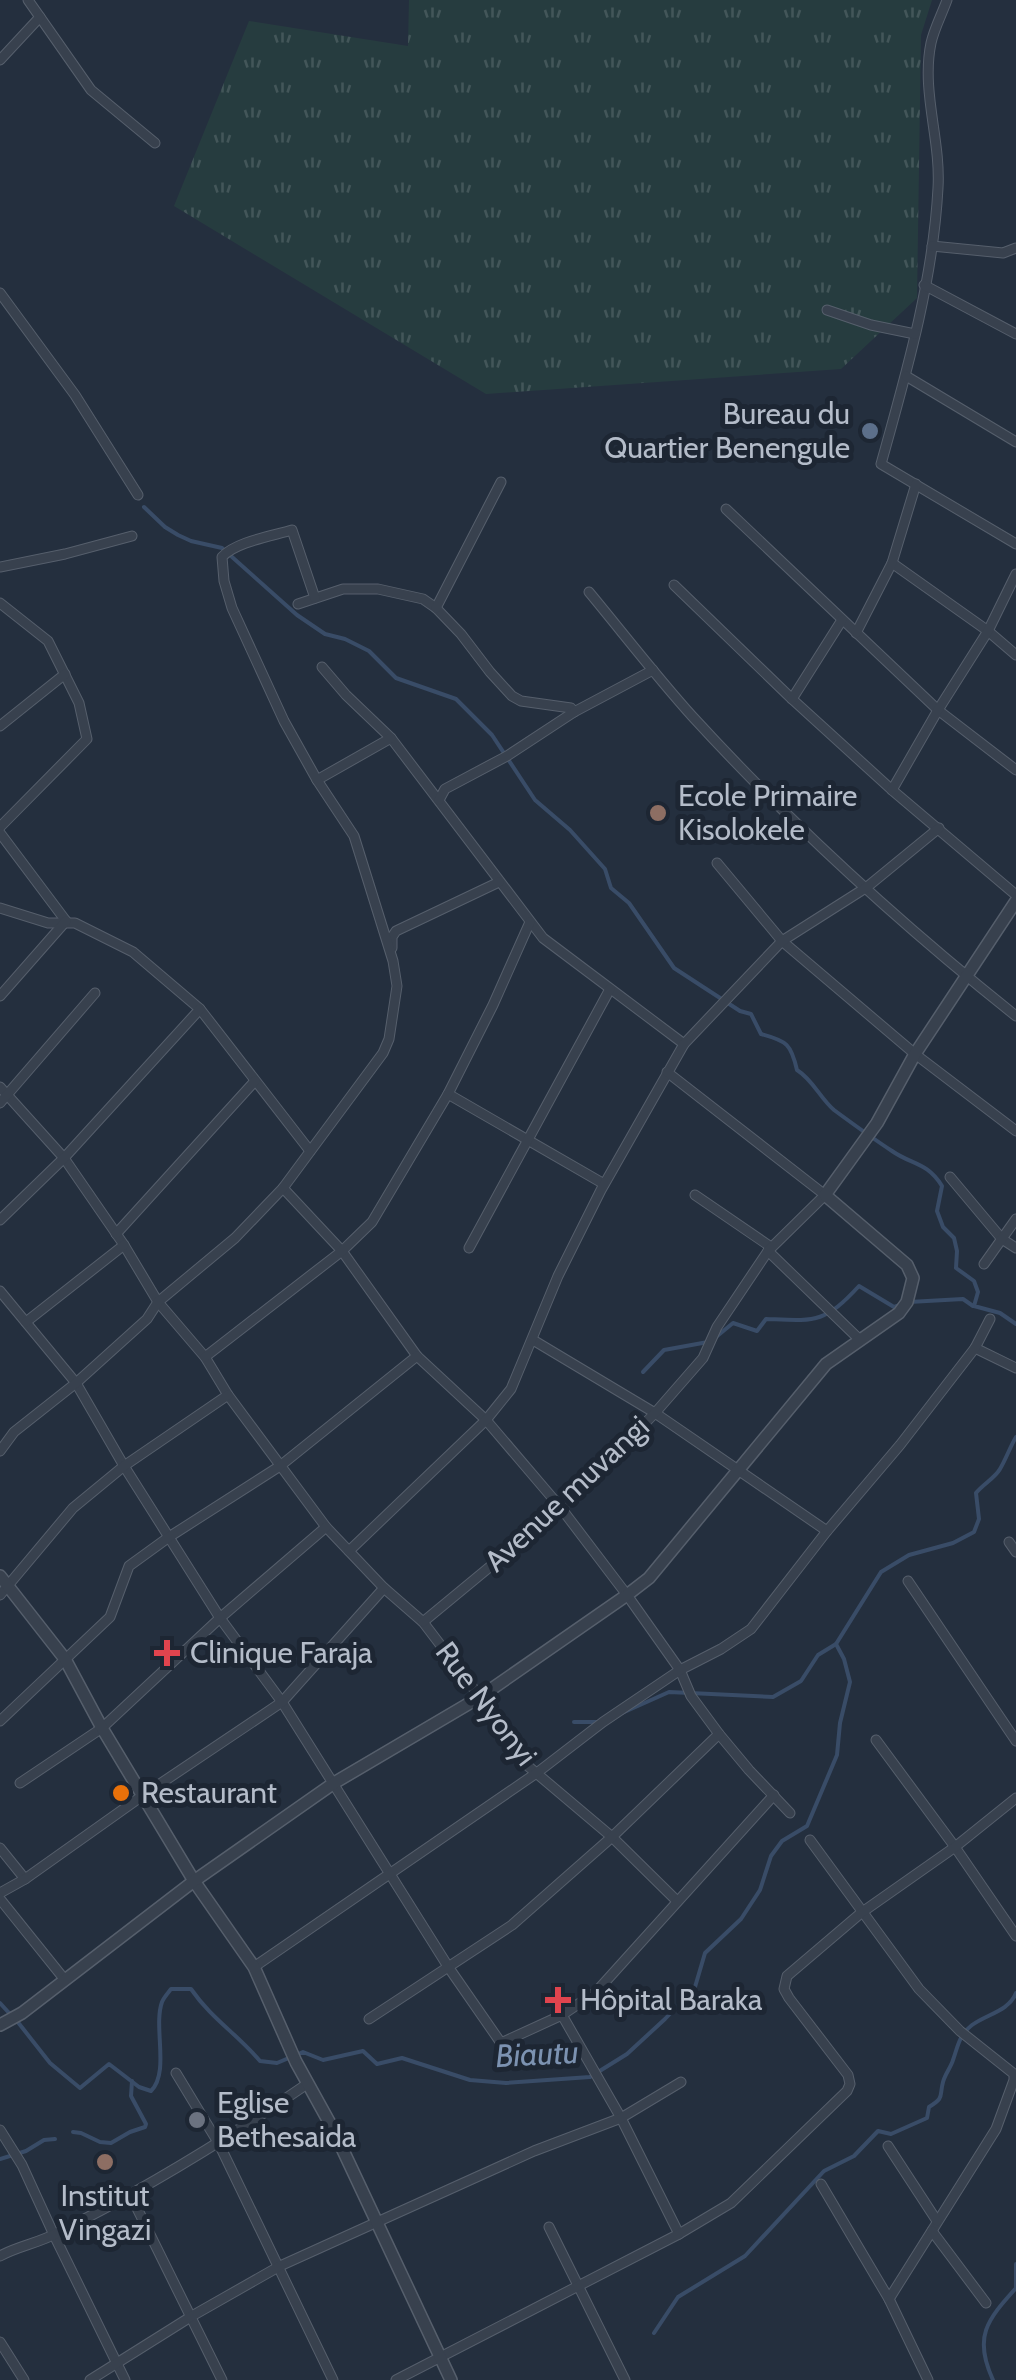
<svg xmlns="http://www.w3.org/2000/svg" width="1016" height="2380" font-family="Cabin,sans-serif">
<defs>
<pattern id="grass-tufts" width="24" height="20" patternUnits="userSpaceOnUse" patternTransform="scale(2.5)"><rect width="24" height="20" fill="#263c3f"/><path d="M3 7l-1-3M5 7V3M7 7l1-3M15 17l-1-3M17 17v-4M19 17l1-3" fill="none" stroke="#435659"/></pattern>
</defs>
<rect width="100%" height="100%" fill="#242f3e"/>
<path fill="url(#grass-tufts)" d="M409,0H932L921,35L917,298L841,369L486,394L174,206L249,21L408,46Z"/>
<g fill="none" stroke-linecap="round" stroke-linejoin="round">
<g stroke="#394c67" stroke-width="4">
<path d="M144,507L165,527L178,535L191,541L222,548L297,615L325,634L345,639L369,651L396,678L456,699L492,735L535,800L570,830L605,869L611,888L629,903L674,968L740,1011L751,1014L761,1034C787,1041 791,1044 797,1070C813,1080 820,1098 834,1110C853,1124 872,1138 892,1151C912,1165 927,1162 942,1186L937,1211L943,1227L954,1238L957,1251L956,1268L974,1281L978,1292L974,1306L1000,1313L1016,1324"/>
<path d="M909,1302L963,1299L973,1306"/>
<path d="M716,1337L733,1323L757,1331L766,1319C815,1321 824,1324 859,1286L894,1307L900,1305"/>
<path d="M643,1372L664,1350L708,1342"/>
<path d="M622,1713L669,1692L773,1697L801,1681L818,1655L836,1644"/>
<path d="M574,1722H600"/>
<path d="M0,2003L10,2014"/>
<path d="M17,2021L50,2063L80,2088L109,2064L139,2087L151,2091C170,2072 153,2027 162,2002C164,1997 168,1993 171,1989H191C211,2018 237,2034 260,2061L277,2063L303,2052L323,2060L363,2051L377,2064L402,2058L470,2080L506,2083L590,2077L627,2054L665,2019L695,1987L705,1953L741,1919L760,1890L771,1856L782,1841L807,1826L837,1755L840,1723L850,1682L844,1659L836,1644L881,1572L909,1555L953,1543L974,1532L979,1519L976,1493C983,1484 995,1478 1000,1469C1006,1459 1010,1447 1016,1437"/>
<path d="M73,2132L81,2133L100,2142L111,2143L130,2132L145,2127L146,2124L131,2096L132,2081"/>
<path d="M0,2159L26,2151L44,2140L55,2139"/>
<path d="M654,2333L678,2297L745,2256L824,2171L854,2156L878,2131L891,2134L927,2118L929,2107C945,2097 939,2097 943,2082C945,2074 951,2067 953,2060C958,2046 959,2035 972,2025C987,2014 1009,2011 1016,1993"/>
<path d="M993,2380C973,2337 987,2320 1016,2288V2264"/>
</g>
<g stroke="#565f6c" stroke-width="11">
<g id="minor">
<path d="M28,0L91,90L155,143"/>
<path d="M947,0C942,14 934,29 931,43C921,91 941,140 938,188C933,282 906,374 881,464L1016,544"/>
<path d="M0,60L40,17"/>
<path d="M932,246L1003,253L1016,248"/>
<path d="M924,285L1016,334"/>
<path d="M0,293L75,395L138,495"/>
<path d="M827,310L871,325L915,334"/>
<path d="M906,376L1016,442"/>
<path d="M726,509L938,710L1016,770"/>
<path d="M892,563L988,631L1016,655"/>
<path d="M0,567L65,554L132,536"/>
<path d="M674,585L792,699L892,790L1016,895"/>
<path d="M589,592C623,633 656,676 692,716C790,823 902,925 1016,1016"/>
<path d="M0,603L48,641L79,703L87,739L0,827"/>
<path d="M298,604L343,589H378L423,599L436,608L461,634L490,672L512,696L521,701L571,708L574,712"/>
<path d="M436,608L501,482"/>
<path d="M856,633L892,563L916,484"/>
<path d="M322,667L346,695L391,738L543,938L684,1044"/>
<path d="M792,699L842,620"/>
<path d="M0,726L65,674"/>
<path d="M317,780L391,738"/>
<path d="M892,790L938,710L988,631L1016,574"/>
<path d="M439,800L445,789L507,756L574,712L653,670"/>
<path d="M0,833L66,921"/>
<path d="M717,863L782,941L915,1054L1016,1131"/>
<path d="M0,908L48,923H75L133,952L200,1009L310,1151"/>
<path d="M392,948V937L396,931L499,882"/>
<path d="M0,996L66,921"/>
<path d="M0,1087L64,1158L124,1245L158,1302L205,1357L228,1395L326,1527L384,1588L423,1622L480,1697L522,1761L612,1837L677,1901"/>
<path d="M448,1094L604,1184"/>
<path d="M0,1103L95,993"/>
<path d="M950,1177L1002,1239L1016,1248"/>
<path d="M283,1188L342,1251L417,1356L486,1420L561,1508L627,1595L680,1670L691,1696L719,1734L749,1770L790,1813"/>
<path d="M695,1195L771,1247"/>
<path d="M0,1220L64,1158L200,1009"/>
<path d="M116,1234L255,1081"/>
<path d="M469,1248L610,989"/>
<path d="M768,1251L859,1339"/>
<path d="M984,1264L1016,1219"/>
<path d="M0,1291L76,1383L124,1466L220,1618L282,1702L449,1968L501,2043L562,2015L596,1992L774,1795"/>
<path d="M26,1322L124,1245"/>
<path d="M533,1340L655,1413L827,1531"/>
<path d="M975,1348L1016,1368"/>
<path d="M205,1357L342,1251L372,1222L448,1094L493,1005L530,922"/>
<path d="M0,1451L14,1432L76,1383L147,1319L158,1302L235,1238L283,1188L383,1053L389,1039L397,986L393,961L354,836L317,780L284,721L232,608L224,581L222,557C235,542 272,536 292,530L315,598"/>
<path d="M1009,1542L1016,1552"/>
<path d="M349,1551L486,1420L511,1389L558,1276L601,1190L684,1044L782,941L867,887L939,828"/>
<path d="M908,1581L1016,1741"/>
<path d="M0,1595L73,1508L124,1466L228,1395"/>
<path d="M423,1622L561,1508L655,1413L703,1358L717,1327L768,1251L825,1195L667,1072"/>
<path d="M0,1721L110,1617L129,1566L169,1537L280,1466L417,1356"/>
<path d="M876,1740L955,1847L1016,1936"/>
<path d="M20,1783L102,1728L220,1618L326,1527"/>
<path d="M810,1840L919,1989L960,2031L1014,2074V2080L996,2129L889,2299"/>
<path d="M0,1848L25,1879"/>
<path d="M0,1893L25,1879L142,1796L282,1702L384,1588"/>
<path d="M0,1899L65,1980"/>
<path d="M254,1967L538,1772L603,1722L680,1670L721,1649L751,1629L827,1531L900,1445L975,1348L990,1319"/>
<path d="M562,2015L621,2118L679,2234"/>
<path d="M369,2019L512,1925L612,1837L719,1734"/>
<path d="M176,2073L219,2144L333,2380"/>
<path d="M0,2130L22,2165L54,2235L125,2380"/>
<path d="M888,2146L937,2221"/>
<path d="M821,2184L889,2299L928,2380"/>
<path d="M130,2194L222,2380"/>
<path d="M549,2227L625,2380"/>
<path d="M932,2231L986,2303"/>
<path d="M0,2256C18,2246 39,2243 57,2233C144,2190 227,2139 307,2084"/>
<path d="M0,2342L24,2380"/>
<path d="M90,2380L192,2316L280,2266L534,2151L621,2118L681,2082"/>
<path d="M396,2380L679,2234L731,2203L847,2091L850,2084L848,2075L789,1998L784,1989L787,1976L861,1913L955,1847L1016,1798"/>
</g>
</g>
<g stroke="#565f6c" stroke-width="14">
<g id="tertiary">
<path d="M0,1576L65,1659L102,1728L194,1881L254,1967L296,2062L333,2129L451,2380"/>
<path d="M0,2025L22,2013L194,1881L334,1783L480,1697L627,1595L649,1578L826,1364L899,1313L907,1302L913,1278L907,1265L825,1195L877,1123L915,1054L1016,901"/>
</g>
</g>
<use href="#minor" stroke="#38414e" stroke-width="9"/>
<use href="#tertiary" stroke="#38414e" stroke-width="11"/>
</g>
<circle fill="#5c6f8a" stroke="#1d2633" stroke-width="4" cx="870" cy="431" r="10"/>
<g fill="#8d6e63" stroke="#1d2633" stroke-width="4">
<circle cx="658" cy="813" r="10"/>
<circle cx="105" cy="2162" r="10"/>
</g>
<g fill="#e0444e" stroke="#1d2633" stroke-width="4">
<path d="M162 1638h10v10h10v10h-10v10h-10v-10h-10v-10h10z"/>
<path d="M553 1985h10v10h10v10h-10v10h-10v-10h-10v-10h10z"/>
</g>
<circle fill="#e8710a" stroke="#1d2633" stroke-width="4" cx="121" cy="1793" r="10"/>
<circle fill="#6b7280" stroke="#1d2633" stroke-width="4" cx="197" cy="2120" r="10"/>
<g text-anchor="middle" stroke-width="10" stroke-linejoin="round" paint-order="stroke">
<g font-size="30" fill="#b4bcc9" stroke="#1d2633" text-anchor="start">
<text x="850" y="424" text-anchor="end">Bureau du<tspan x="850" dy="34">Quartier Benengule</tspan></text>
<text x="678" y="806">Ecole Primaire<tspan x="678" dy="34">Kisolokele</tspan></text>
<text x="190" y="1663">Clinique Faraja</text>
<text x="141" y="1803">Restaurant</text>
<text x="580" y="2010">Hôpital Baraka</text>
<text x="217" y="2113">Eglise<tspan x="217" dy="34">Bethesaida</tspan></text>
<text x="105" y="2206" text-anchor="middle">Institut<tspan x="105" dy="34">Vingazi</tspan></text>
</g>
<g font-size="30" fill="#b4bcc9" stroke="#1d2633">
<text transform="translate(567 1494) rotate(-43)" y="10">Avenue muvangi</text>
<text transform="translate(486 1704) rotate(53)" y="10">Rue Nyonyi</text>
</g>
<g font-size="32" font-style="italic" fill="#7c92b1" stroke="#1d2633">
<text transform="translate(537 2054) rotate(-3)" y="11">Biautu</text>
</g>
</g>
</svg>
